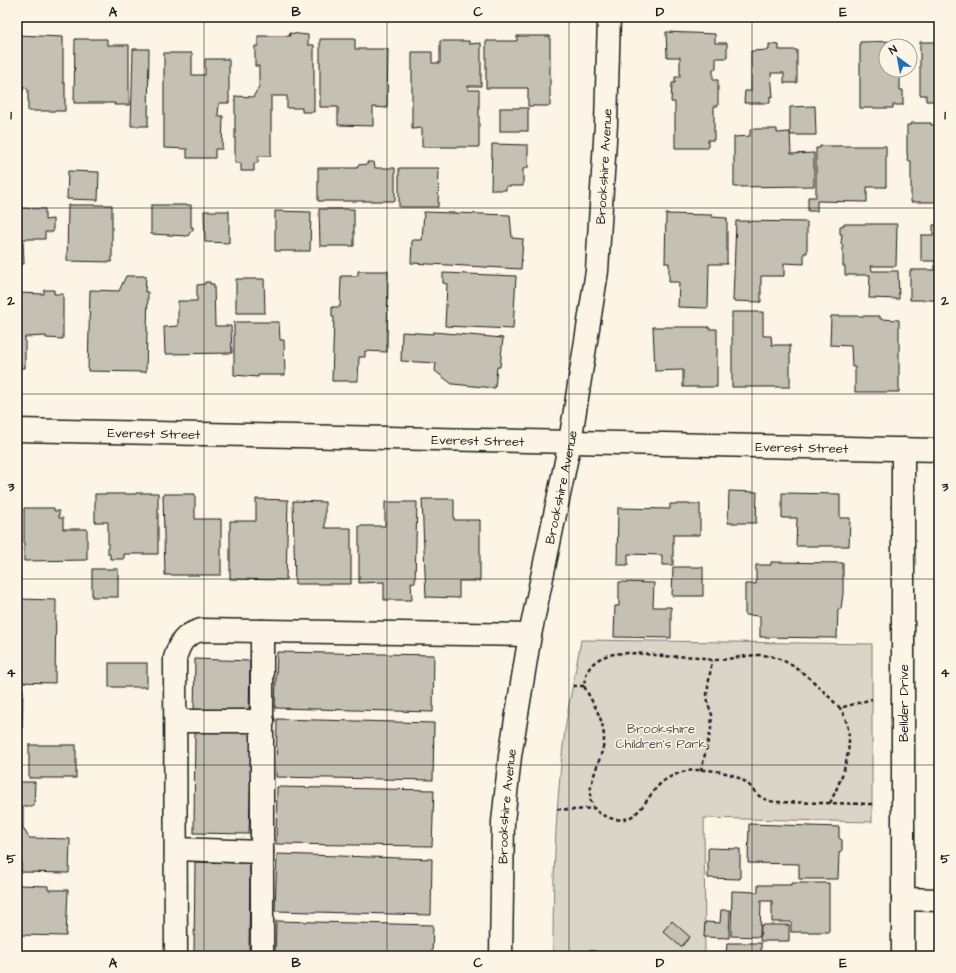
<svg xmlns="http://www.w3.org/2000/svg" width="956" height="973" font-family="'Architects Daughter',sans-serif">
<rect width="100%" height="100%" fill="#fcf5e5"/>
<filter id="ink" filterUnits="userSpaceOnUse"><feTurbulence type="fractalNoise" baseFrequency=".025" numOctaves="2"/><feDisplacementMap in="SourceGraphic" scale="8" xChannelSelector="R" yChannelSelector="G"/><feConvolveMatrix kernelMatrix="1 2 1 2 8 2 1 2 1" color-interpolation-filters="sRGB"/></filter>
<g filter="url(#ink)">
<path fill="#dbd5c8" stroke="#7c7872" d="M581,640L872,644V822L704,818L705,956H553C553,886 555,816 563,746C567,710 575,675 581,640Z"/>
<g fill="#c4c0b3" stroke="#1c1c1c">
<path d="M666,32L715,34V43H727V58H716V69H713V80H718V106H714V140H708V148H675V102H671L672,83H675V77H680V57H667Z"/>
<path d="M289,33L308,35V45H314V112H302V108H287V96H271V156H258V163H254V171H241V163H235V96L253,97L259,87V66H255V46H258V36H290Z"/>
<path d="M17,35L63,37V83H65V111H28V90L25,87L17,100Z"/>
<path d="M517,36H550V106H528V88H486V41H517Z"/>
<path d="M75,39H107V45H129V105H114L115,103H74Z"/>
<path d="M320,39H355V49H388L387,108L373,107V126L338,125V107H320Z"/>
<path d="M440,41H469V44L481,43V86H468V90H479V147H422V128L412,129V52H432V63H440Z"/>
<path d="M900,41V46H886V70H900V90H903V105H893V108H860V42Z"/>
<path d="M920,42H939V101H926V95H920Z"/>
<path d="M769,44L779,45V50H797V83H784V73H771L773,97L770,96V103H744L745,91H751V51L769,50Z"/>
<path d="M133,49H149L148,126H131Z"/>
<path d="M164,53H192V75H205V59H229V103H219L218,116H223L222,149H215V158H187V149L164,148Z"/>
<path d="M815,106L816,135H790V107Z"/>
<rect x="500" y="108" width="28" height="23"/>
<path d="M911,123H931V125H937L939,202H911V161H908L907,153V125H911Z"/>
<path d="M750,129H777V133L790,132L791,154L814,153V186L734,187V137L750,136Z"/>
<path d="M492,144L528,145V168L523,169V186H506V190H491Z"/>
<path d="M820,146H886V187H867V202L817,201V211H808V197H816V148H820Z"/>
<path d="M367,162H374L375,168H395V201H318V168H357L358,165L368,164Z"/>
<path d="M399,168H439L438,207H399Z"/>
<path d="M68,171L99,172L98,200L67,199Z"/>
<path d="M68,205H112V262L67,261Z"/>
<path d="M151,205H191V227H193V231H191L188,236L151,234Z"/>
<path d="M17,208L45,209V220L53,219V232H45V239H17Z"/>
<path d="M319,209H354V246H320Z"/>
<path d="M204,211H229V243L205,242Z"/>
<path d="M275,211L311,212L310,251H275Z"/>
<path d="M424,212L510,215L512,238L523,239L521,269L411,263L412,240H422Z"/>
<path d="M666,214L712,215V217L727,218V264H709L708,308L678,307L679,282H669V263H665Z"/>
<path d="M736,221L807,222V253H804V264L784,263V276H761V302L733,301Z"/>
<path d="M843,224H897L896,266H871L872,271H898L899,299L869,298L870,275H845V266H843V245H841L842,234H840V226H843Z"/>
<path d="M933,225H939V305H936V300H910V270H935V261H921V235H933Z"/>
<path d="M17,240H23L24,264H17Z"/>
<path d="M358,271H388L387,352L365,351V357H359L358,381H332L334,317H332V307H340L341,276H358Z"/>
<path d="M443,273L516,276L513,329L445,326L447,284L443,283Z"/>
<path d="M126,276H146L145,292H148L146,372L88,371L90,290L119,291Z"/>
<path d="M236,279H264L265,313H236Z"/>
<path d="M205,282H210V284H214L215,326H231L232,353L165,354L164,327L178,326V301H197V285L205,284Z"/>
<path d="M44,290H54V294H63V339L46,338V336L25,337V368H17V293L44,294Z"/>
<path d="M732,312H763V336H771L772,345H790V387H732Z"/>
<path d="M831,316H880V319L899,320V392H855V367H852L851,346L830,345Z"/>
<path d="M234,322H279L280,340H284L285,375H258V377L234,375Z"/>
<path d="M653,327H709V329H717V387H683V370L655,371Z"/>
<path d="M402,332L433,334V332L503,338L500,367H497L495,388L452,384L435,371L436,363L401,361Z"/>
<path d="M729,491L757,492L756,523H728Z"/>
<path d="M136,493H158V554H124V559H110V554H108V522H95V494H136Z"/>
<path d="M782,493L840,494V518H850L849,546H796L797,518H782Z"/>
<path d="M163,494H195V519H221V575H165Z"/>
<path d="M256,499L288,500L286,580L230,579V521H256Z"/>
<path d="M422,499H454V520H480V581H459V598L426,597Z"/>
<path d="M293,501L325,502V528H351V584H295Z"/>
<path d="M385,502H417L415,583L411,582L412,600H384V582L359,583V526H385Z"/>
<path d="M670,504H700V535H673V565H662V555L628,554V565H617L618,508L670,509Z"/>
<path d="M24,508H54V511H59V518H63V529H87V560L24,561Z"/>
<path d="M771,562L843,563V593L841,609H838L837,638L760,637V616L745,615V584H756V565H771Z"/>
<path d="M673,567H703V596H672Z"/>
<rect x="92" y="569" width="26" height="28"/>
<path d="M619,582L654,583L653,607H671V638L614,637L615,606H619Z"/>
<path d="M17,599L56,600L55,683L17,682Z"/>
<path d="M277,652L434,655L433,712L275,708Z"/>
<path d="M195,659L250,661L249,714L194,713Z"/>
<rect x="109" y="663" width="38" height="24"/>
<path d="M17,689H23L22,741H17Z"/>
<path d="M277,719L434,723L433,780L276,777Z"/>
<path d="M195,727L250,728V733H252L249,834L194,833Z"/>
<rect x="29" y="745" width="47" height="33"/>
<path d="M17,782H35L34,806H23V828L29,838L70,839L69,873L21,872L22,845L17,844Z"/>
<path d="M277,787L434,790L432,846L276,844Z"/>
<path d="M749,824L839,827V838L842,840V850L839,853L838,879H799V864L748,863Z"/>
<path d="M708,848L740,849V879L708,878Z"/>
<path d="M277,854L432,859L431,915L275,911Z"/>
<path d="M195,862L250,863L249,956H194Z"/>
<path d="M17,882H19V885L48,886V890H68L66,936L20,935V948H17Z"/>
<path d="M791,883H829V932H791V922H772V901H761L760,937L731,936L732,891L758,892V885H791Z"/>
<path d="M721,910H730L729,938L704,937L705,922L720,923Z"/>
<path d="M276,921L433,925L432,956H275Z"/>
<path d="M672,921L690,937L681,947L663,931Z"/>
<path d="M761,925H789V941H760Z"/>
<path d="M727,943H761V956H726Z"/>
<path d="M589,950L603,953L602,956H587Z"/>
<rect x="796" y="955" width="33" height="1"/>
</g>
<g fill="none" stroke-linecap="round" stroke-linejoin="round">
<g stroke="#1c1c1c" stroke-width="25">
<g id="minor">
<path id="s1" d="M17,430L939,450"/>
<path d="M176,721H263"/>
<path d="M176,849L262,852"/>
<path d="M903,899L939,900"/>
<path d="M176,956L175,658C180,642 184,635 201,630L530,635"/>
<path d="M262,956V631"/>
<path id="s2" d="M501,956L503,822L510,756L530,635L570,442L597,271L606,124L609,17"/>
<path d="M903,956V449"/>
</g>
</g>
<g stroke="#1c1c1c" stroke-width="2.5" stroke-dasharray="4 3" stroke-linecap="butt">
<path d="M573,686H584"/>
<path d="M701,771L711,729L712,715L708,704L707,694L712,660"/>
<path d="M830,803C844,774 859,738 840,708"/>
<path d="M872,804L775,802C754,798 758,791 744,781C729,770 697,767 679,773C672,776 665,779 659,785C643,801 637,828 607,817C571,804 604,763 604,739C604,718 593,704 584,686C587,644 634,653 663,656C675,657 687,656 699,657C703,658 707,659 711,660C732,661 756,650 777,658C803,668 821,689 840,708L872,699"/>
<path d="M557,809L576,810L594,808"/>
</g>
<use href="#minor" stroke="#fcf5e5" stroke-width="22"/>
</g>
</g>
<path fill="none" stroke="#1c1c1c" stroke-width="1" stroke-opacity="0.55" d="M204,17V956M387,17V956M569,17V956M752,17V956M17,208H939M17,394H939M17,579H939M17,765H939"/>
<g text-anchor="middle" stroke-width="3" stroke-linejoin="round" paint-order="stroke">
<g font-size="13" fill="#1c1c1c" stroke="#fcf5e5">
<text dy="5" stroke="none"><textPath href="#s2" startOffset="798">Brookshire Avenue</textPath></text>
<text dy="5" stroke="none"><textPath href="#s1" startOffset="137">Everest Street</textPath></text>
<text dy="5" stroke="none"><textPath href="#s1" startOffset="461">Everest Street</textPath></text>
<text dy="5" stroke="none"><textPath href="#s1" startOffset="785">Everest Street</textPath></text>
<text dy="5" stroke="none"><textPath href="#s2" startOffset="474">Brookshire Avenue</textPath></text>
<text transform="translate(903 703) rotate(-90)" y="5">Bellder Drive</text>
<text dy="5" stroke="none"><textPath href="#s2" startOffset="150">Brookshire Avenue</textPath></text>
</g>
<g font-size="13" fill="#555450" stroke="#fcf5e5">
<text x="661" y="733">Brookshire<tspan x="661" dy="15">Children's Park</tspan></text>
</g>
</g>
<rect width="956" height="973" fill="none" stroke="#fcf5e5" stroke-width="44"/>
<g transform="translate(898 58) rotate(328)"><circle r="19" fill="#fcf5e5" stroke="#a29e95"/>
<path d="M0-3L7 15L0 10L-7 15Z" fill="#1f6fb2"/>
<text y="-6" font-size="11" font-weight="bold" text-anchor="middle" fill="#1c1c1c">N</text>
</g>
<rect x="22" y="22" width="912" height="929" fill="none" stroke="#1c1c1c" stroke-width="1.5"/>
<g font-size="13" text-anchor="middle" font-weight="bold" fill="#1c1c1c">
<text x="113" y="16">A</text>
<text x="296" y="16">B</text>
<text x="478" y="16">C</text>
<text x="660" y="16">D</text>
<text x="843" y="16">E</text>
<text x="11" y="119">1</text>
<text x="945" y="119">1</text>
<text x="11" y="305">2</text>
<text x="945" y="305">2</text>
<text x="11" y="491">3</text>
<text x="945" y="491">3</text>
<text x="11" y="677">4</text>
<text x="945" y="677">4</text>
<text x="11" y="863">5</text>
<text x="945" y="863">5</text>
<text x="113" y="967">A</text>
<text x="296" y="967">B</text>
<text x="478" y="967">C</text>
<text x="660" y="967">D</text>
<text x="843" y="967">E</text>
</g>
</svg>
